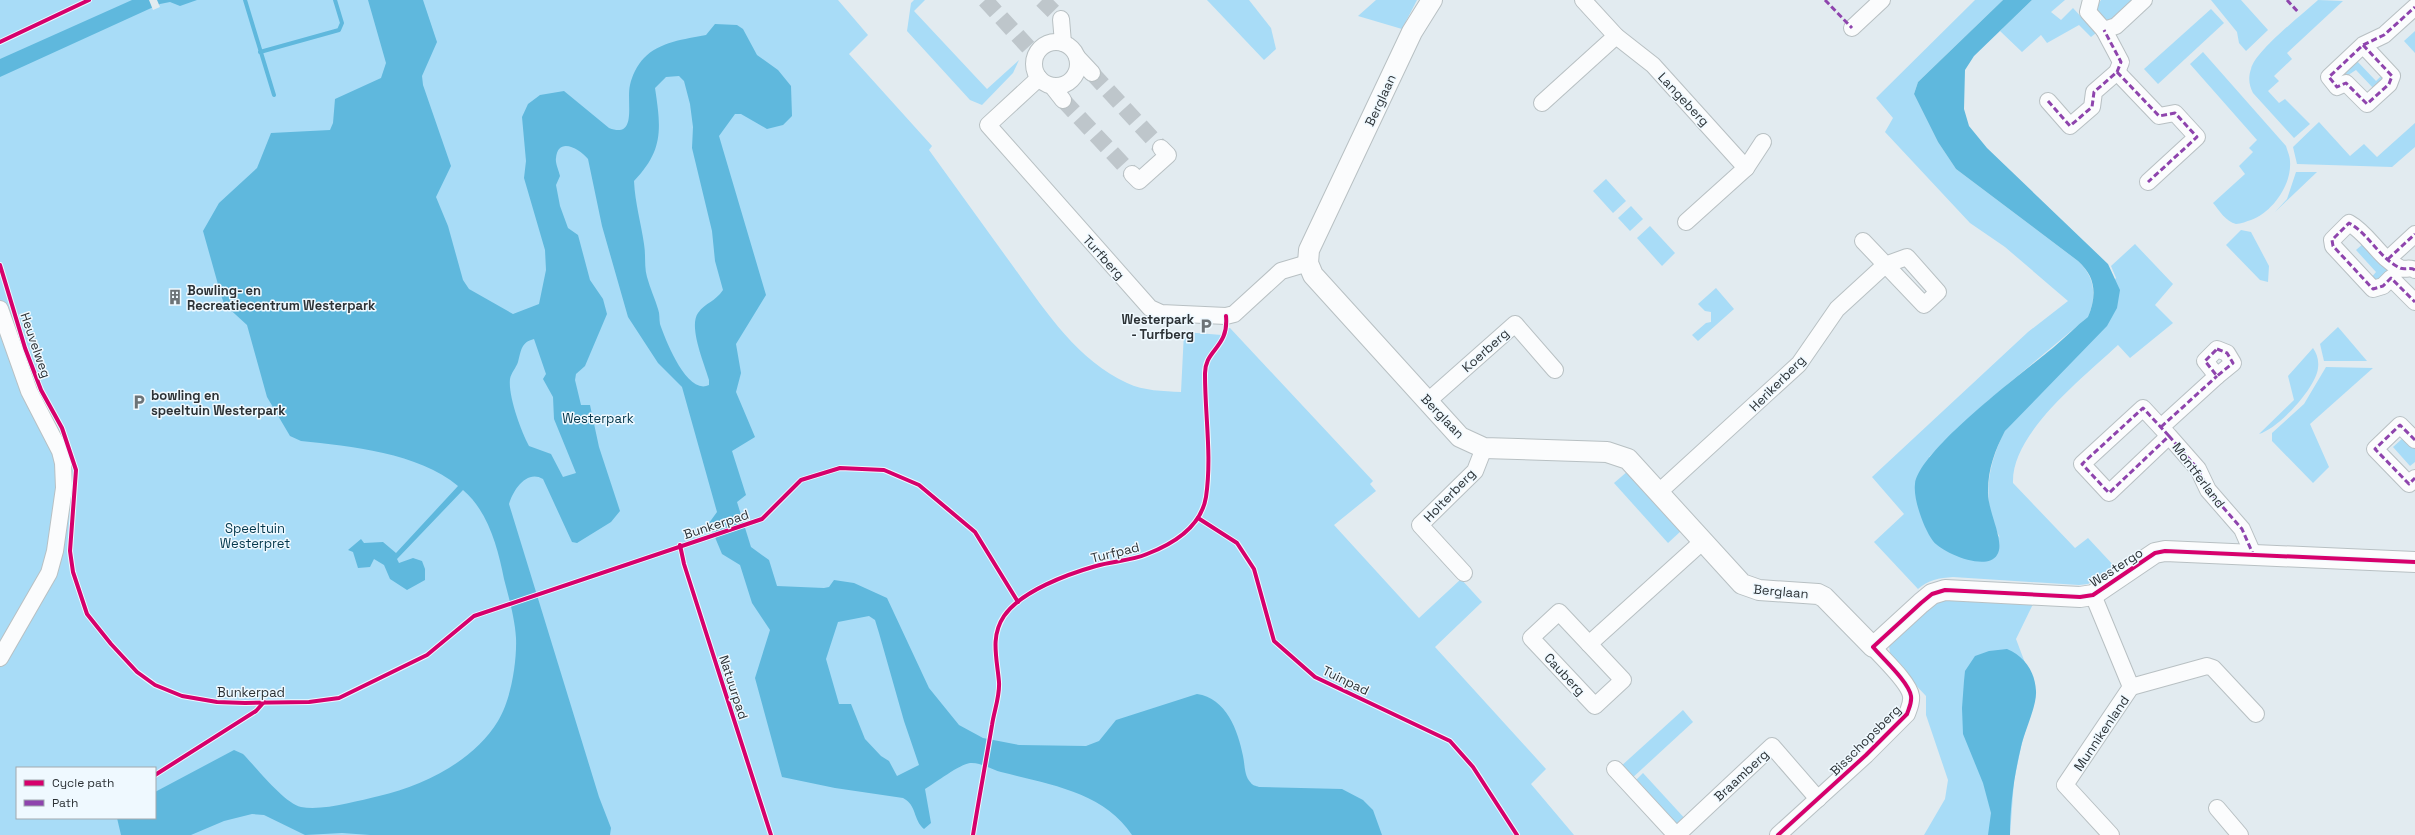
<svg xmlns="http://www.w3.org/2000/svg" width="2415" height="835" font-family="'Space Grotesk',sans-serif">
<rect width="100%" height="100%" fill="#e2ebf0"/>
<g fill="#a8dcf7" fill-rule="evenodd">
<path d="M0,0H838L868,35L849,54L932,146L929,150C955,186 981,222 1007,258C1041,304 1074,359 1127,383C1144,391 1163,391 1181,392L1184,332L1222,335L1223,328H1230L1373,481L1370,484L1376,491L1334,525L1419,618L1461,579L1482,602L1435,647L1546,769L1531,784L1574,835H0ZM17,768H155V818H17Z"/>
<path d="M914,0H925L914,11L987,89L1019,60L1013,73L982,105L970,100L907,31L911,3Z"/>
<path d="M1207,0H1249L1271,28L1276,49L1264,60Z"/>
<path d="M1376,0H1417L1402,29L1358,16Z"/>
<path d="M1975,0H2003L1918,82L1914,94L1938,142L1956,169L2078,261C2095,277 2097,295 2088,317L1984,404L1929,457L2000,538C1981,503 1987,465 2005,431L2116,278L2111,266L2135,244L2173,284L2155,305L2173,323L2130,358L2118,345C2084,377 2011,433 2013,483L2075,548L2088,538L2115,567L2088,584L2079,585L1953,577C1939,578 1928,580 1918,589L1874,542L1904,514L1872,477L2028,332L2068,301L2005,247L1970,223L1885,132L1893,118L1876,98Z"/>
<path d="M2032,0H2065L2051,12L2061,20L2073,8L2096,33L2091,37L2079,25L2047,43L2041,35L2022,52L2000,31Z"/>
<path d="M2101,0H2134L2109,21L2098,14L2096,7Z"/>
<path d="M2211,0H2241L2268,30L2246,51L2239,43L2237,32Z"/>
<path d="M2318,0L2343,1L2287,53L2292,59L2274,76L2279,81L2268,91L2279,103L2285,99L2310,124L2294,138L2253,93C2249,85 2248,78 2251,69C2255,51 2303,14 2318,0Z"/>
<path d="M2211,9L2224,23L2158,84L2144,69Z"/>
<path d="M2415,31V53L2404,41Z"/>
<path d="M2203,52L2286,146C2287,150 2290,156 2290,161C2292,184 2273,212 2251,220C2247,221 2241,224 2236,224C2226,222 2219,210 2213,203L2245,174L2239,166L2253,152L2249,148L2257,140L2190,64Z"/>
<path d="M2356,60L2376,81L2382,75L2384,77L2374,89L2356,70L2342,79L2340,75Z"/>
<path d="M2319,122L2350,156L2364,144L2377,157L2415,123V147L2392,167L2297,164L2293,147Z"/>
<path d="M2296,172H2317L2275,212L2287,199Z"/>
<path d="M1606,179L1626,201L1613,213L1593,191Z"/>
<path d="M1631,206L1643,219L1630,231L1618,218Z"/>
<path d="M1650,226L1675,253L1662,266L1637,238Z"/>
<path d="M2241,230L2251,232L2269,266L2268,282L2260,280L2226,245Z"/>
<path d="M2364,243L2386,264L2388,271L2379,280L2370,279L2376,272L2356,250Z"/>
<path d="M1716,288L1734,309L1698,341L1692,335L1706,323L1711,322V312L1705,311L1698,304Z"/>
<path d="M2338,327L2367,361H2324L2320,344Z"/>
<path d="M2313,348C2317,354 2319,360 2318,368C2316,388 2278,429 2259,434L2294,400L2288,376Z"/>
<path d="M2326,367L2373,368L2310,424L2329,467L2313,483L2272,441V433L2304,404Z"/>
<path d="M2404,437L2415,448V462L2410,466L2393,447Z"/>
<path d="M1628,471L1682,530L1668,543L1614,483Z"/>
<path d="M1939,600L2034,602L2016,639L2036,692L2021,747L2014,781L2010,835H1924L1945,799L1948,780L1926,715V696L1891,659L1889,646Z"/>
<path d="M1683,710L1693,722L1630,780L1619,768Z"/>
<path d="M1643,773L1688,822L1681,829L1633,783Z"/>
</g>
<g fill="#5fb8dd" fill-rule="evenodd">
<path d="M132,0H197L180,6L170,2L160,4L0,77V59Z"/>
<path d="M368,0H423L437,42L422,76L423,85L451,166L436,197L448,226L463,280L469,289L513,314L539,304L546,270L545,250L524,178L526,161L522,117L528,104L540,95L564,91L609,128C638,139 626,102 630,85C632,76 637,65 644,58C659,42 685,39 706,35L715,24L737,25L743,29L757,55L778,70L791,86L792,116L783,125L767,129L741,114H735L719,136L766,295L736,344L741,373L736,392L755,437L732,451L746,495L737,502L751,547L769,560L777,586L824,588L829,587L834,580L854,583L887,598L929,688L959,725L983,738L1019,745L1086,746L1099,741L1116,720L1197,694C1226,698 1238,730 1243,756C1245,765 1244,776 1251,783C1252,785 1256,786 1259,787L1342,789L1363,800L1373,810L1382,835H1132C1104,792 1048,784 1001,772C991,769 980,762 970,763C960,764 935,783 925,789L931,823L924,829C913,820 917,805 903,798L835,788L782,777L755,678L770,630L752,603L740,565L722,554L709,523L717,512L682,387L658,363L628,317L602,226L588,159C580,149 558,136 556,158C555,163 559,171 560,176L556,185L560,206L568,228L578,235L590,280L603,299L607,314L585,366L576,374L575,380L581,405H590L599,447L620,511L611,522L577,543L572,542L543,479C527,469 513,490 509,504L599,797L611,828L610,835H370L342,833L305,835L264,815L252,814L224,821L191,835H121L117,818H155V792L234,750L243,754C256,767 284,803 301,807C323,811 357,801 379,796C423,786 474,761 498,721C511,700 517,662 516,638C515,619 509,598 504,579C498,548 488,511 463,490L397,559L399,563L413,558L422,561L425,569V580L407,590L390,579L384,565L374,559L370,567L358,568L353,552L348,550L361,539L364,543L383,542L396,553L458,486C419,453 350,446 301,441L290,436L267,397L247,325L224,304L221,295L203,231L219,203L257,168L271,133L330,130L333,123L335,99L381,78L386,63ZM679,76L684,81L690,104L693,127L692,148L712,231L715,261L723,290C715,302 706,302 698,313C688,327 705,365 709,380V385C687,396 665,339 660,324C659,319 660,314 658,309C655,299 650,288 647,277C644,267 646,255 644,244C641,223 635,203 634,181C664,150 661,128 655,88L666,77ZM534,339L546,374L543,379L553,397L554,419L576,473L563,477L551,454L529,446C521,431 508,396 510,379C511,373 516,368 518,362C521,351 521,342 534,339ZM869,616L875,620L879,633L904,721L919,765L897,776L889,761L881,756L865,739L851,704H839L826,659L838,622Z"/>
<path d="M2003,0H2032L1974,56L1965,70L1964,109L1969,126L1987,148L2108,264L2120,290L2117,308L2107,326L2005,431C1995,450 1988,469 1988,491C1987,511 2006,542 1997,555C1987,572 1942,553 1933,541C1924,529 1913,499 1915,484C1919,450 2025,371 2054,347C2066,337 2076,326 2088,317C2097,295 2096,277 2078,261L1956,169L1938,142L1914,94L1918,82Z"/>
<path d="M2007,649C2024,656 2035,671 2036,691C2037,706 2024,732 2021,747C2014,776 2010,806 2010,835H1988L1991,813L1983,783L1963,734L1962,708L1964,681L1965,671L1975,656L1989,651Z"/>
</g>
<path fill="#e2ebf0" d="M149,0H157L160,7L153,10Z"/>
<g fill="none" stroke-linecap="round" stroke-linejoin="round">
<g stroke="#5fb8dd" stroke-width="4">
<path d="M245,0L274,95"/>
<path d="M260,52L339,30L342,23L335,0"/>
</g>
<g stroke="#bec6cb" stroke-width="16" stroke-dasharray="16 8" stroke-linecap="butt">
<path d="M985,0L1029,48"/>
<path d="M1042,0L1061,19"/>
<path d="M1092,73L1161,148"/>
<path d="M1063,100L1132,174"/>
</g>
<g stroke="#b8c0c3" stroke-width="18">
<g id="minor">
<path d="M1583,0L1616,36L1653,65L1746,168"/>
<path d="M2091,0L2088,12L2104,30L2116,26L2144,0"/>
<path d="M1061,19L1063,43"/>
<path d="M1852,28L1882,0"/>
<circle cx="1056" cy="64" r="22"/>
<path d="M2363,45L2392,76L2389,84L2367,104L2346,83L2337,87L2329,77L2363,45L2384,35L2415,7"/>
<path d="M1077,57L1092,73"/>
<path d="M2117,72L2159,116L2175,113L2197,137L2148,182"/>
<path d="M1039,78L988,125L1150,308L1161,313L1226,316L1234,314L1281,271L1308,263"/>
<path d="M1052,86L1063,100"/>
<path d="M2048,101L2070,126L2092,107L2094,92L2117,72L2121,62L2104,30"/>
<path d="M1542,103L1616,36"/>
<path d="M1132,174L1139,181L1168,155L1161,148"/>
<path d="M1686,222L1746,168L1763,142"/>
<path d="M2388,259L2415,234"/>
<path d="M2415,270C2411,267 2404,270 2400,268C2379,258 2369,234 2349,223L2332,240L2333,246L2373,289L2383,286L2391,278L2415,302"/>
<path d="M0,309L29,391L60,451L63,463L64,488L55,551L49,573L0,658"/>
<path d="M2217,349L2227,353L2233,363L2217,376L2205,361Z"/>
<path d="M1428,401L1515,324L1555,370"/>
<path d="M2161,427L2217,376"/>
<path d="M2169,436L2143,408L2082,464L2109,493L2169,436L2198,469L2208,490L2242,529L2253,554"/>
<path d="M2415,440L2400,425L2375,449L2409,484L2415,478"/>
<path d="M1659,492L1799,364L1837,309L1885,265L1907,257L1938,292L1924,305L1863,241"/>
<path d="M1464,573L1420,525L1475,471L1484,448"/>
<path d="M2093,595L2131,687L2065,785L2111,835"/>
<path d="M1559,612L1623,680L1595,706L1531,638Z"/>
<path d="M1589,644L1702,542"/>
<path d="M2131,687L2207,666L2213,668L2256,714"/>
<path d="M1615,769L1676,835"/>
<path d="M2217,808L2240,835"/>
<path d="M1677,835L1772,746L1818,799"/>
<path d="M1778,835L1866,755L1907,714C1909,708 1912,703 1911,696C1909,682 1882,658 1873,647"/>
</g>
</g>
<g stroke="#b8c0c3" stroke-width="22">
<path id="tertiary" d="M1432,0L1412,32L1309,250L1308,263L1313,275L1460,437L1484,448L1607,452L1628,459L1742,584L1759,590L1818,594L1824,597L1873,647L1921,603L1932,594L1945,590L2080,597L2093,595L2155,553L2165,551L2415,562"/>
</g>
<use href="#minor" stroke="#fbfcfd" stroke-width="16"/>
<use href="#tertiary" stroke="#fbfcfd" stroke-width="20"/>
<g stroke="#8e44ad" stroke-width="3" stroke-dasharray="6 3" stroke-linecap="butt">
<path d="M1825,0L1852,28"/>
<path d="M2287,0L2299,13"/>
<path d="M2363,45L2392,76L2389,84L2367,104L2346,83L2337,87L2329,77L2363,45L2384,35L2415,7"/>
<path d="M2117,72L2159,116L2175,113L2197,137L2148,182"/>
<path d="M2048,101L2070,126L2092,107L2094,92L2117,72L2121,62L2104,30"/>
<path d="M2388,259L2415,234"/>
<path d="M2415,270C2411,267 2404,270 2400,268C2379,258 2369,234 2349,223L2332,240L2333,246L2373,289L2383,286L2391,278L2415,302"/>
<path d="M2217,349L2227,353L2233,363L2217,376L2205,361Z"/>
<path d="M2161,427L2217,376"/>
<path d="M2169,436L2143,408L2082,464L2109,493L2169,436L2198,469L2208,490L2242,529L2253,554"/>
<path d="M2415,440L2400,425L2375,449L2409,484L2415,478"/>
</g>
<g stroke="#eff9ff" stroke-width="6">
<g id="cycleway">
<path d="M0,42L89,0"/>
<path d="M0,265L25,348L41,390L62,428L76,470L70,551L73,572L87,614L111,644L137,672L155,685L182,696L217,702L245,703L309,702L339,698L427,655L474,616L762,519L801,480L840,468L884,470L919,485L975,532L1018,602"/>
<path d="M1198,518L1237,543L1254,569L1274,641L1315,677L1450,741L1473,767L1517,835"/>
<path d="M680,545L684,564L771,835"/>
<path d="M155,775L256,711L264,702"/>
<path d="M973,835C979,798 986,761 992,725C994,711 1000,696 999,682C997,658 990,637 1004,616C1021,591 1068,574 1096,566C1112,561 1131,561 1147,554C1173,544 1201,527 1206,497C1212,456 1205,416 1205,375C1204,349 1229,349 1226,316"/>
<path d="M1778,835L1866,755L1907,714C1909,708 1912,703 1911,696C1909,682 1882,658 1873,647L1921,603L1932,594L1945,590L2080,597L2093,595L2155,553L2165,551L2415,562"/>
</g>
</g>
<use href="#cycleway" stroke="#d6006c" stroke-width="4"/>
</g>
<defs>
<g id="building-bare" transform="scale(1.2)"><path d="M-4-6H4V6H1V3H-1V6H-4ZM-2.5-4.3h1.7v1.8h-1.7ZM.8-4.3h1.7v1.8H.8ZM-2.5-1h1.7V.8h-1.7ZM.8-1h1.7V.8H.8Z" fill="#6c7377" stroke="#eff9ff" stroke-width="2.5" paint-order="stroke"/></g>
<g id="parking-bare" transform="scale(1.2)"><path d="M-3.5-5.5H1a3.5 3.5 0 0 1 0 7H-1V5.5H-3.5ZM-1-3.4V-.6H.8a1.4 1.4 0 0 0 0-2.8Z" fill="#6c7377" stroke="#eff9ff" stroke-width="2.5" paint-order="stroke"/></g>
</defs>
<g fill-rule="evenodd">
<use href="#building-bare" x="175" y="297"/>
<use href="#parking-bare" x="1206" y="326"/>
<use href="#parking-bare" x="139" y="402"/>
</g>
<g text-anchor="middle" stroke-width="3" stroke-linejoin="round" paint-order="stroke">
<g font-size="13" fill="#2c3236" stroke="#eff9ff">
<text transform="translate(1684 99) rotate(47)" y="5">Langeberg</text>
<text transform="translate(1380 100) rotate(-65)" y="5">Berglaan</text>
<text transform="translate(1104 257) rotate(48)" y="5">Turfberg</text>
<text transform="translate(36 345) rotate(71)" y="5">Heuvelweg</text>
<text transform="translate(1485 350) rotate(-42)" y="5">Koerberg</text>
<text transform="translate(1777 383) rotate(-45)" y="5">Herikerberg</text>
<text transform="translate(1443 416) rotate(46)" y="5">Berglaan</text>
<text transform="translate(2199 475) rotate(53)" y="5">Montferland</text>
<text transform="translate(1449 495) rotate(-46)" y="5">Holterberg</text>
<text transform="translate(716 524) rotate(-18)" y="5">Bunkerpad</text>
<text transform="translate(1115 552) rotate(-14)" y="5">Turfpad</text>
<text transform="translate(2116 567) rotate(-33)" y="5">Westergo</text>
<text transform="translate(1781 591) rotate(5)" y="5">Berglaan</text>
<text transform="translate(1565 674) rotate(47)" y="5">Cauberg</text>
<text transform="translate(1346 680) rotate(26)" y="5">Tuinpad</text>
<text transform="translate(734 687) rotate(72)" y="5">Natuurpad</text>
<text x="251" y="697">Bunkerpad</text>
<text transform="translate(2101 733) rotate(-56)" y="5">Munnikenland</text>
<text transform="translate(1865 740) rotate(-45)" y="5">Bisschopsberg</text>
<text transform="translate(1741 775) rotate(-43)" y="5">Braamberg</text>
</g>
<g font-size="13" font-weight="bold" fill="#2c3236" stroke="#eff9ff" text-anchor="start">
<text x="187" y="295">Bowling- en<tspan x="187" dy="15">Recreatiecentrum Westerpark</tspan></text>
<text x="1194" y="324" text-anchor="end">Westerpark<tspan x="1194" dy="15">- Turfberg</tspan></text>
<text x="151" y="400">bowling en<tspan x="151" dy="15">speeltuin Westerpark</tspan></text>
</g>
<g font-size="13" fill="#03374c" stroke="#eff9ff">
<text x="598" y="423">Westerpark</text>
<text x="255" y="533">Speeltuin<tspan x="255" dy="15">Westerpret</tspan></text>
</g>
</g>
<rect x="16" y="767" width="140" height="52" fill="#eff9ff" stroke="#a1a9af"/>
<rect x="24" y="780" width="20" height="6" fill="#d6006c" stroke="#a1a9af"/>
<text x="52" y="787" font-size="12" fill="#2c3236">Cycle path</text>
<rect x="24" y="800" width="20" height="6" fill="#8e44ad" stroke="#a1a9af"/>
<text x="52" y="807" font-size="12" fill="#2c3236">Path</text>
</svg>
